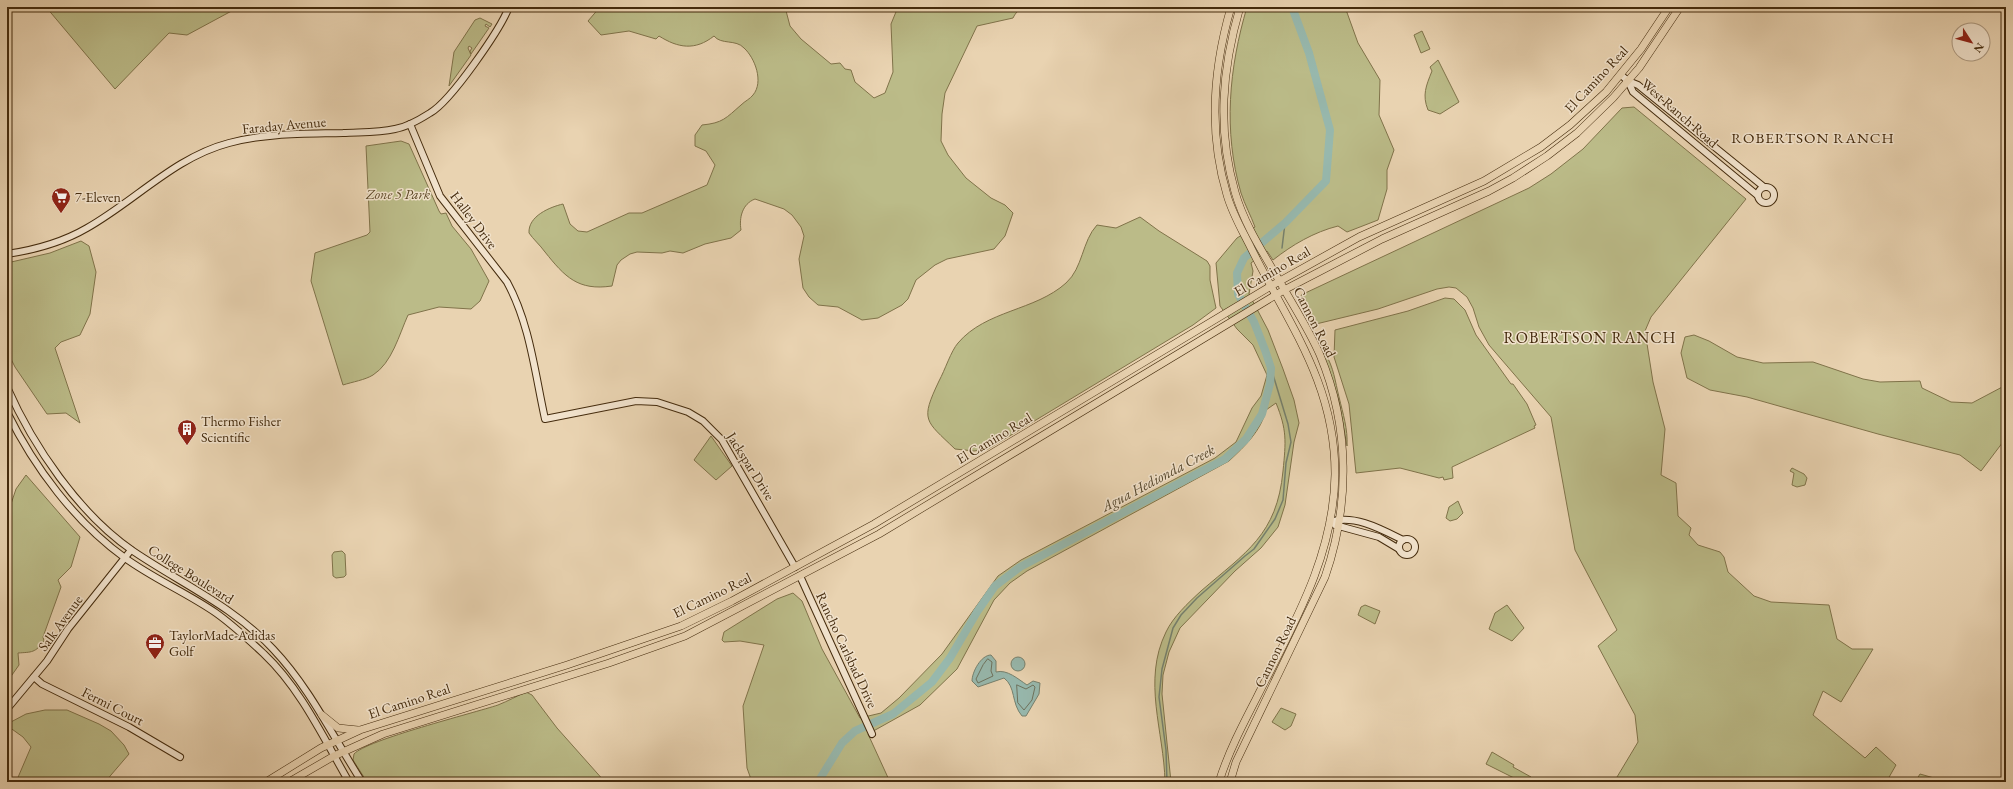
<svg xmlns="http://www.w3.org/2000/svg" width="2013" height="789" font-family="'EB Garamond',serif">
<rect width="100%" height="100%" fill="#e9d3b1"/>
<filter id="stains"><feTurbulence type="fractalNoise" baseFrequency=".005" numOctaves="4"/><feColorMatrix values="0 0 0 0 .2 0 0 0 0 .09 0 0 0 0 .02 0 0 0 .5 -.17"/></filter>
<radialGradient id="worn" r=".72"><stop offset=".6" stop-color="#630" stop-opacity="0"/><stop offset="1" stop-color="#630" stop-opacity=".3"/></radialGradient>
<g fill="#bb8" stroke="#80734a">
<path d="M46,7H239L187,35L169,33L115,89Z"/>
<path d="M600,7H785L790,26L801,39L831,64L840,63L845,69L851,70L855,82L874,98L885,93L893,72L891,24L898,7H1032C1023,11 1019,6 1013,18L977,26L945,93L942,114L941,141L948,155L966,178L991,198L1005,205L1013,213L1005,236L994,249L947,259L935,265L916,280L908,299L902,305L878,318L862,320L838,307L818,305L809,297L803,288L799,259L804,236L801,227L792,215L784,209L755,199C742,204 739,218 741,230L731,238L705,244L683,253L670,251L662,253L637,252L630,254L621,260L617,265L612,286C578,291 565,277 545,252C540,245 533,239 529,233C528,216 550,207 563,204L570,224L578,231L587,232L629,213H642L707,185L715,165L706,151L695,146V135L702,125C723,123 726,118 741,105C745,101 750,99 753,95C764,82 755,58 744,48C736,39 721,45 714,36C695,51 678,48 659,36L656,39L629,31L601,35L588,21Z"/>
<path d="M1247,7H1345L1358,43L1380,80L1379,115L1394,150L1387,170V189L1378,220L1347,232L1338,226C1314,232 1292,245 1273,260L1267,251L1251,263L1253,271L1249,294L1268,330L1283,369L1294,400L1299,423L1294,442L1285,505L1278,527L1261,548L1235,571L1180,628L1169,652L1163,675L1162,694L1171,782H1165C1164,731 1142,681 1166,632C1173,617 1188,603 1201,591C1246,552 1277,535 1283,471C1286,441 1287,430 1276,403L1266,410C1261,431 1245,446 1229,461L1027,571L1010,583L994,600L957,669L920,705L868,734L890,782H752L747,768L743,706L764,645L740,641L724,642L722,640L724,632L777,599L793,593L802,601L822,649L860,718L881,713L899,698L942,654L998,576L1021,560L1215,458L1236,442L1252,408L1261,396L1267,375L1253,345L1237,329L1220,306L1216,263L1237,238L1255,227C1251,216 1245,205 1241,193C1223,131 1229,68 1247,7Z"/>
<path d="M480,18L492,24L490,27L486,24L485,26L489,28L471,54L470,51L472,48L469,46L468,48L471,55L449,86L454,52L475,20Z"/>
<path d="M1422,31L1430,49L1421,53L1414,35Z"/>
<path d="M1438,60L1459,102L1440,114L1428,110C1422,95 1426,86 1432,71L1430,67Z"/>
<path d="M1634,107L1746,199L1651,317L1645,331L1653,382L1665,429L1661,475L1676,483L1678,516L1691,528L1689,535L1698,545L1720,552L1724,557L1728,572L1754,596L1771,602L1829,605L1837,639L1852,649H1873L1841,702L1823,691L1813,715L1865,758L1876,747L1896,765L1888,779L1893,782H1614L1638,742L1635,715L1598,646L1617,630L1575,550L1551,417L1489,345L1479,327L1473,308L1467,297L1456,288L1449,287L1437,289L1378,309L1316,324L1301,295L1529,188L1551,174L1583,149L1622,108Z"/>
<path d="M401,141L409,144L439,211L441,214L446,213L452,226L471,249L489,281L480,301L471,309L439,307L408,315C399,335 392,363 373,375C365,380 352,382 343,385L311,281L315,253L367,235L370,232L366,146Z"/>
<path d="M1140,217L1159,231L1207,261L1210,266V280L1216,308L1193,325L988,449L974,451L955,449C925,420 920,421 939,381C945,370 951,351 958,343C986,310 1035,311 1066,283C1083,268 1082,241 1097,225L1116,228Z"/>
<path d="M81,241L89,246L96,272L90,314L80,335L61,342L55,348L80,423L66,413L47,414L15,367L7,351V263L50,253Z"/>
<path d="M1445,298L1454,299L1465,310L1476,335L1511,384H1513L1527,404L1536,425L1534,426L1535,428L1452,467L1453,478L1444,480L1443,477L1439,478L1400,468L1356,473L1349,404L1334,357L1335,330L1408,311Z"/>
<path d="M1694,335L1709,341L1737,357L1763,363L1813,362L1863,379L1880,382L1920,381L1922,388L1951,402L1972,403L2006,385V438L1981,471L1960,455L1878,434L1747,397L1710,390L1687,378L1681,353L1685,337Z"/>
<path d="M1325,353C1334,368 1335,381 1339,397C1343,414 1348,429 1347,446L1339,401L1323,354Z"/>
<path d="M711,436L732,466L716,480L694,460Z"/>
<path d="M1792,468L1804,474L1807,478L1805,485L1797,487L1792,485L1794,473L1790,471Z"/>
<path d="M26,475L80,537L71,567L58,580L61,587L43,637L44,641C35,653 32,652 18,653L19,665L7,682V516L16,489Z"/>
<path d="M1458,501L1463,513L1457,519L1450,521L1446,518L1449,507Z"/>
<path d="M342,551L345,554L346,575L344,577L336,578L333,576L332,555L334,552Z"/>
<path d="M1365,605L1380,611L1375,624L1358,615L1361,607Z"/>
<path d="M1507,605L1524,628L1512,641L1489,629L1495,613Z"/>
<path d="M526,692L532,695L557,728L605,782H367L353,760L354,754C366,740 474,713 498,705C508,701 517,696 526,692Z"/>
<path d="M1281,708L1296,714L1291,726L1285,730L1272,722Z"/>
<path d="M45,710H67L99,724L111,731L124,745L129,754L105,782H16L31,747L23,737L9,727V723L26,714Z"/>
<path d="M1492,752L1514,765L1513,767L1531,777L1529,782H1522L1486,764Z"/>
<path d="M1920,774L1948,782H1915Z"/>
</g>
<g fill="#97b8ad" stroke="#76806d">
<path d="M991,655L996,661V672C1007,669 1018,679 1027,685L1033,681L1040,683L1039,694L1026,716H1022C1011,703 1016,687 1004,678L978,687L972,681C972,672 981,655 991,655Z"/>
<circle cx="1018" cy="664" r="7"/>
</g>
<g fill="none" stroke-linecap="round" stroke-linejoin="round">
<g stroke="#6e725d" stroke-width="1">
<path d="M988,659L992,662L991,671L993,676L978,683L976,679L983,665Z"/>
<path d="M1017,685L1026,689L1033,685L1035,687L1032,700L1024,710L1018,703Z"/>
</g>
<g stroke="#76806d" stroke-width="1.5">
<path d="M1282,248L1285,223"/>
<path d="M1167,782L1166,750L1159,697L1162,669L1173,628L1181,615L1197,598L1245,556L1254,549L1275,519L1283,500L1286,463L1291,442L1288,424L1271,368"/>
</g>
<path stroke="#97b8ad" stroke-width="8" d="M818,782L842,743L855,731L893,714L932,682L950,658L977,612L995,586L1020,567L1225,459L1246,439L1262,414L1270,384L1271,368L1265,350L1254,322L1238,294L1237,273L1244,258L1285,223L1326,181L1330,130L1309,53L1292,7"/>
<g stroke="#442b0d" stroke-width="8">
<g id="secondary">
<path d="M1621,75L1628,81L1638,85L1764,187"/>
<path d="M1628,81L1633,92L1757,195"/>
<path d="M410,124L440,196L507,282C530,324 535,374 545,419L636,401L657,402L688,412L703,421L722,440L795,567"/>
<circle cx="1766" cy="195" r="8"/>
<path d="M7,254C34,250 63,242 87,228C135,201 175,157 229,143C266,133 305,134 343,133C360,132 378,133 395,129C407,127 419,120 430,113C451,101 500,30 509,7"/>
<path d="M7,387C33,446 79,514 133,551C180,583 233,606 273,649C310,688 333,737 362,782"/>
<path d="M7,412C34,467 75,522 125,558C154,579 187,593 216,613C233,625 249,640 264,654C301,689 324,739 349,782"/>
<path d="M1330,522C1354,514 1381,529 1403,540"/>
<path d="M1335,525L1379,537L1399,549"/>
<circle cx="1407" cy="547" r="8"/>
<path d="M800,576L872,734"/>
<path d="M34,677L42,684L129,727L180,757"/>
<path d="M7,709L47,661L68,629L131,550"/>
</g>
</g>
<g stroke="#442b0d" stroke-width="8">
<g id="primary">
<path d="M322,715L338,728L358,730"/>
<path d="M266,782L321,748L360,730L567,665L681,626L732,601L874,524L1271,286L1359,237L1484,181L1541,147L1570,125L1606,92L1641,49L1669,7"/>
<path d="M289,782L334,756L383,734L609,663L685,636L879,534L1284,290L1382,239L1489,191L1513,178L1547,156L1577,133L1613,98L1639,68L1680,7"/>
<path d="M1219,782C1228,753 1242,726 1256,699C1292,627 1334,557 1335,474C1335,383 1289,325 1251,248C1242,230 1232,213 1227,195C1208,132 1213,69 1231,7"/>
<path d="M1230,782L1236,762L1325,577C1350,505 1350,427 1320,355C1310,332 1296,310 1284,289C1266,257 1245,227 1235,192C1217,129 1222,69 1240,7"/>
</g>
</g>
<use href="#secondary" stroke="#f1e2cc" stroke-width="6"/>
<use href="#primary" stroke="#e9d3b1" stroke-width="7"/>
</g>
<defs>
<g id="supermarket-pin" transform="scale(1)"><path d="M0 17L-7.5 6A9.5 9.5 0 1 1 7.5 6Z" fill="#8f2418" stroke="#f1e2cc"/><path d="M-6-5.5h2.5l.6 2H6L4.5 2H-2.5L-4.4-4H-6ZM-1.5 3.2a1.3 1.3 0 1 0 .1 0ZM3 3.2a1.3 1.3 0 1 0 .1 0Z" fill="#fff"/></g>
<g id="building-pin" transform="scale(1)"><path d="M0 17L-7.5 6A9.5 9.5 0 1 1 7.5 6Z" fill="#8f2418" stroke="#f1e2cc"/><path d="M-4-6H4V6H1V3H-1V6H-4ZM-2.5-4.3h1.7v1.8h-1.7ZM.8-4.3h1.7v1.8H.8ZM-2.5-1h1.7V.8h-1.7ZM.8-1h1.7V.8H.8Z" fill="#fff"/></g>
<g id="office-pin" transform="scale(1)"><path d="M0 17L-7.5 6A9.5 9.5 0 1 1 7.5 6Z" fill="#8f2418" stroke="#f1e2cc"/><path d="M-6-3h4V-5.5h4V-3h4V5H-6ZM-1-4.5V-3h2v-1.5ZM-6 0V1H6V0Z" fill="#fff"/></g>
</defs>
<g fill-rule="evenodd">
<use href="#supermarket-pin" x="61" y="197"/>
<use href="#building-pin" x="187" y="429"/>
<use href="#office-pin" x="155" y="643"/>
</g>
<g text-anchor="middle" stroke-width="3" stroke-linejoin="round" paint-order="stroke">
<g font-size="14" fill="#442b0d" stroke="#f1e2cc">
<text transform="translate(1596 79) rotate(-47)" y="5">El Camino Real</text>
<text transform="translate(1680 113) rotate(41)" y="5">West Ranch Road</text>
<text transform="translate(284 125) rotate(-5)" y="5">Faraday Avenue</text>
<text transform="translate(474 220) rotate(53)" y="5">Halley Drive</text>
<text transform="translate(1272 271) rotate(-30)" y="5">El Camino Real</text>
<text transform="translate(1315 322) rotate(63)" y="5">Cannon Road</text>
<text transform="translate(994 438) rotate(-31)" y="5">El Camino Real</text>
<text transform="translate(751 466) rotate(58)" y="5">Jackspar Drive</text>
<text transform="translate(191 574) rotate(32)" y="5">College Boulevard</text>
<text transform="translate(712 595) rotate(-26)" y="5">El Camino Real</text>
<text transform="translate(60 623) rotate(-54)" y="5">Salk Avenue</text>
<text transform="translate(847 650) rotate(65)" y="5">Rancho Carlsbad Drive</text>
<text transform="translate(1275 652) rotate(-64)" y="5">Cannon Road</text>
<text transform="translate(409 701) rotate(-18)" y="5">El Camino Real</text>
<text transform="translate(113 706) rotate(27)" y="5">Fermi Court</text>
</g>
<g font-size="14" font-style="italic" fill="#5c4826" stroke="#f1e2cc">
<text x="398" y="199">Zone 5 Park</text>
</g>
<g font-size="14" fill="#442b0d" stroke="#f1e2cc" text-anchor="start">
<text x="75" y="202">7-Eleven</text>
<text x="201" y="426">Thermo Fisher<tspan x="201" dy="16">Scientific</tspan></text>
<text x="169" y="640">TaylorMade-Adidas<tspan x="169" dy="16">Golf</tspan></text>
</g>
<g font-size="15" letter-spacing="1" fill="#442b0d" stroke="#f1e2cc">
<text x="1813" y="143">ROBERTSON RANCH</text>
</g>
<g font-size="15" font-style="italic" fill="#55472d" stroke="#f1e2cc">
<text transform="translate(1158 478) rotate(-28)" y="5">Agua Hedionda Creek</text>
</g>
<g font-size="16" letter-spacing="1" fill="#442b0d" stroke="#f1e2cc">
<text x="1590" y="343">ROBERTSON RANCH</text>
</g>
</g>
<rect width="2013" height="789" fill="none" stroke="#e9d3b1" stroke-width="24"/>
<rect x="8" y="8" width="1997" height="773" fill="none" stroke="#442b0d" stroke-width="2"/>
<rect x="12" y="12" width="1989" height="765" fill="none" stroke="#442b0d"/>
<g transform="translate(1971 42) rotate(126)"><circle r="19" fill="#f1e2cc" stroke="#ac9980"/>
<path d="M0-3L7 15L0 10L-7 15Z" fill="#8f2418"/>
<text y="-6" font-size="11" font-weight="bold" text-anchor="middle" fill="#442b0d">N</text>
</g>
<rect width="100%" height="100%" filter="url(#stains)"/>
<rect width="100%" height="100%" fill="url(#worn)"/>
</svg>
